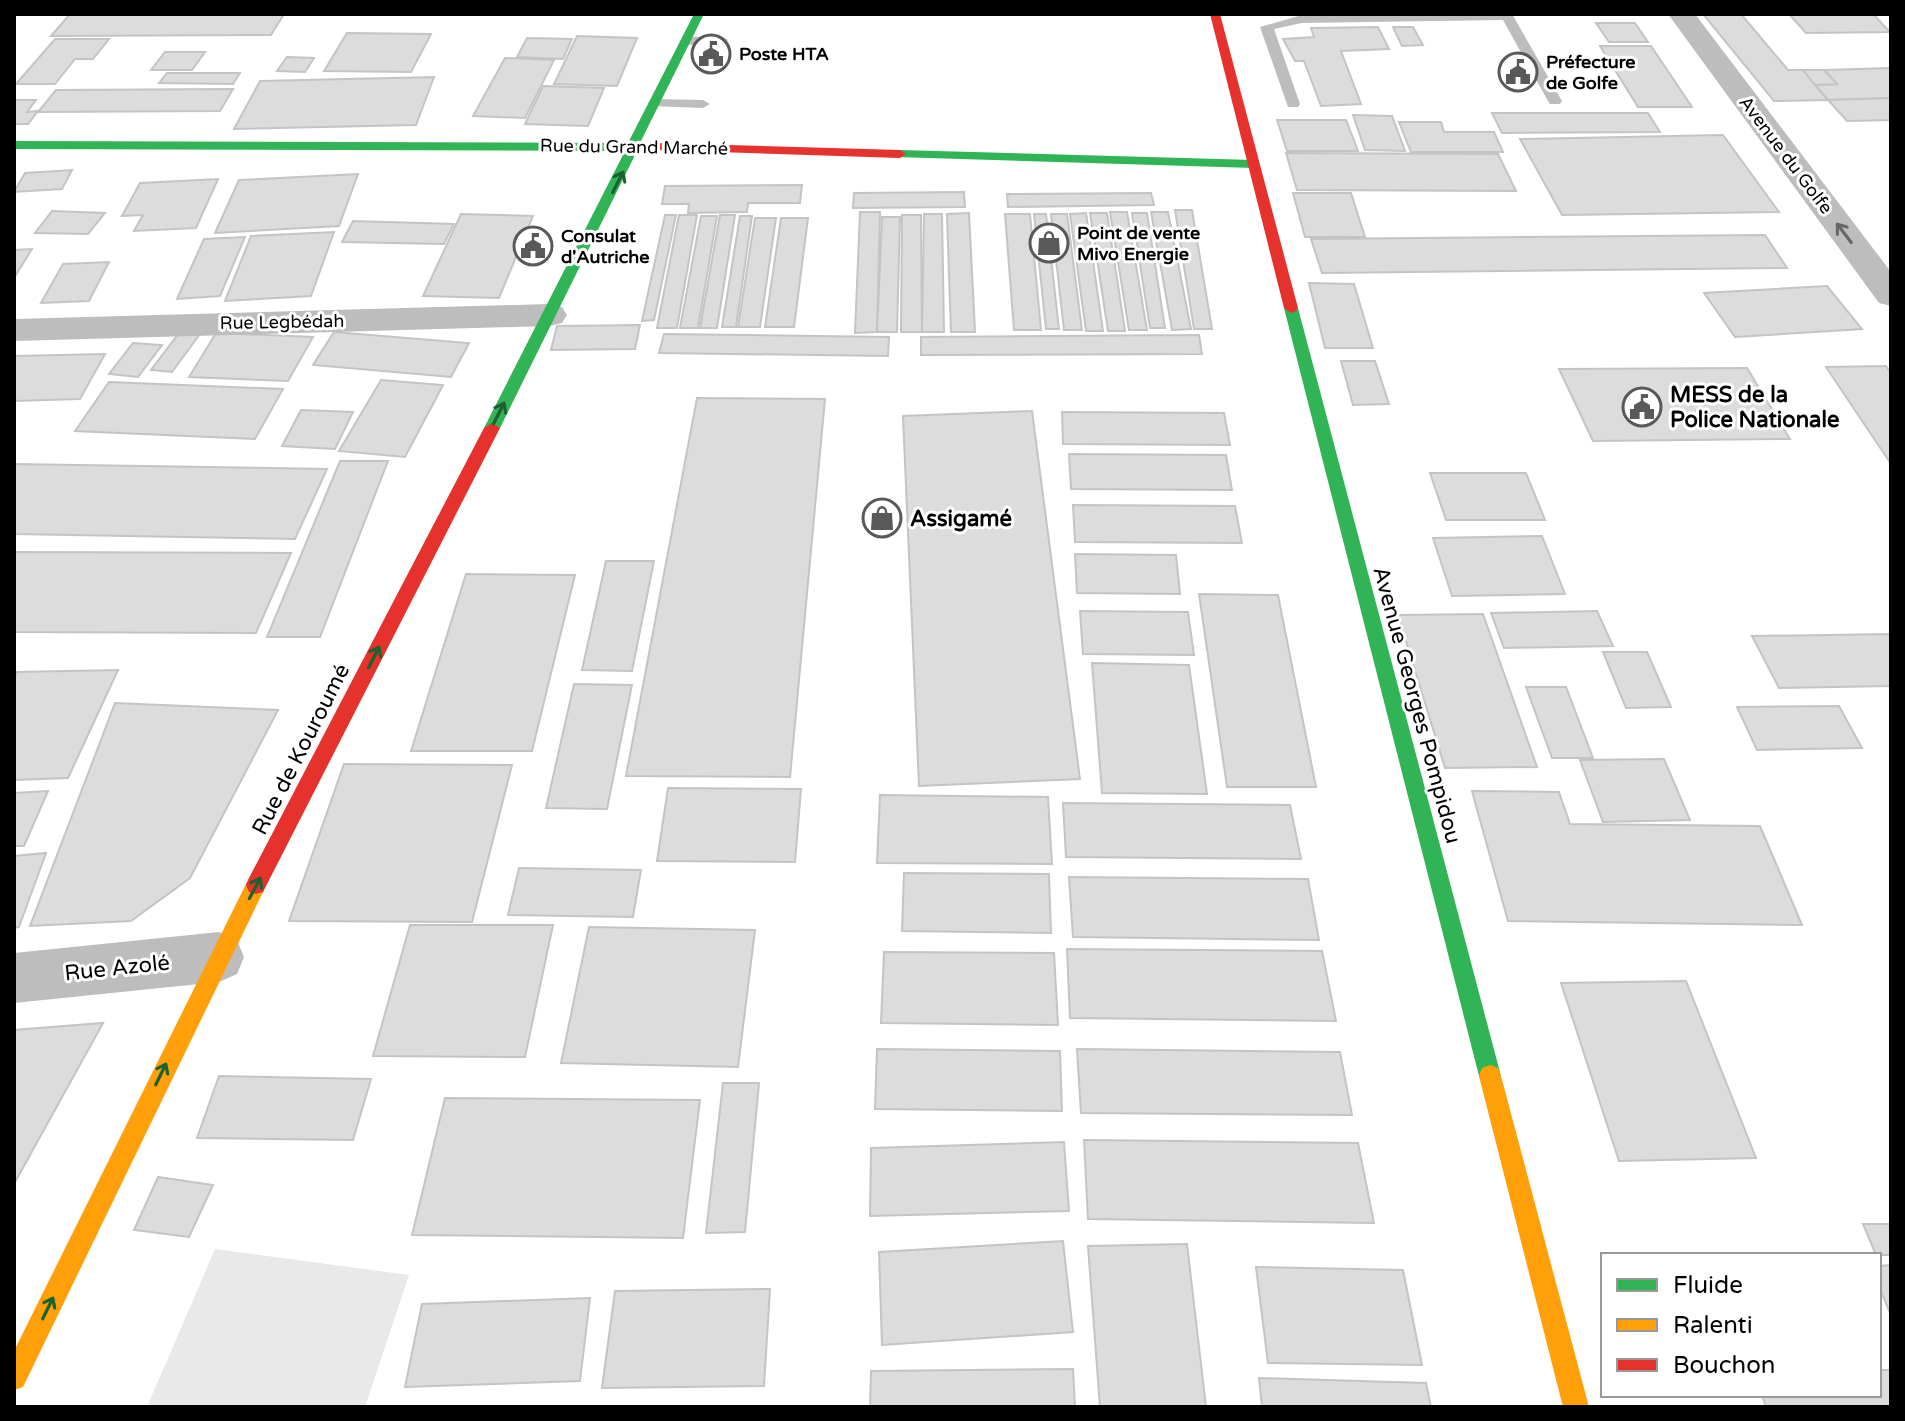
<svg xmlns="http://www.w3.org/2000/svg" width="1905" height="1421" font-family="'Varela Round',sans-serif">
<rect width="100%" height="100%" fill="#fff"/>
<path fill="#e9e9e9" d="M215,1249L409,1275L365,1407H147Z"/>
<g fill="#dcdcdc" stroke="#c4c4c4" stroke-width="2">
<path d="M70,14H284L271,35L51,36Z"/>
<path d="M1703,14H1741L1788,70H1803L1828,100L1774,101Z"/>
<path d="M1789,14H1873L1890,32L1806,33Z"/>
<path d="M1596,23H1635L1648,42H1609Z"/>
<path d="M1378,27L1389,49L1341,51L1361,104L1321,106L1304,61H1295L1283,39L1314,37L1311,28Z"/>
<path d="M1393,27H1413L1423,45L1402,46Z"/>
<path d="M347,33L431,34L411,72L324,71Z"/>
<path d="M577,36L637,38L617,86L554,84Z"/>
<path d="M527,38L572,39L563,59L517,57Z"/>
<path d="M55,39H109L93,59H75L55,84H16Z"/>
<path d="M1600,46H1651L1692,107H1638Z"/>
<path d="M165,52H205L192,70H151Z"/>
<path d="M287,57L314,58L305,72L277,71Z"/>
<path d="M505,58L554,60L525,118L473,116Z"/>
<path d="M1891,68V98L1828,100L1815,85L1837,84L1824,70Z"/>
<path d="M1803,70H1824L1837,84L1815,85Z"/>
<path d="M167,73H240L233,84L159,83Z"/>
<path d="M434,77L416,125L234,129L260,81Z"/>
<path d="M543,86L604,88L588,126L525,124Z"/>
<path d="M233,89L220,111L38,112L56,90Z"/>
<path d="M1891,98V120L1847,121L1828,100Z"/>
<path d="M14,100H36L27,112L38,111L28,124H14Z"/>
<path d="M1492,113H1648L1660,132L1502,133Z"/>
<path d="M1353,115L1392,116L1405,151L1365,150Z"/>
<path d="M1277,120H1346L1358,151H1287Z"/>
<path d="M1399,122H1441L1444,132H1494L1503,152H1411Z"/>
<path d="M1723,135L1779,212L1562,215L1520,139Z"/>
<path d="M1286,153L1498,154L1516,191L1297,190Z"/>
<path d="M72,170L62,189L14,192L25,173Z"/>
<path d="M358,174L339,226L215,233L239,180Z"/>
<path d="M218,179L196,228L134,231L143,215L122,216L140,183Z"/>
<path d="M802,185L800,203H748L747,212L688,213L689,204H662L665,186Z"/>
<path d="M964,192L965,207L853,208L854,193Z"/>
<path d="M1151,193L1154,205L1008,207L1007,194Z"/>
<path d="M1293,193H1351L1365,237H1305Z"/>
<path d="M1175,210H1192L1212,329H1194Z"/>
<path d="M52,211L105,213L88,234L35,233Z"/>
<path d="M860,212H880L877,332L855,333Z"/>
<path d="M1110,212H1127L1147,330H1129Z"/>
<path d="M1151,212H1168L1191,329L1172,330Z"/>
<path d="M969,213L975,332H951L947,214Z"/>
<path d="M1086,213L1103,331H1086L1070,214Z"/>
<path d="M1090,213H1107L1125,331H1108Z"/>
<path d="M1132,213H1147L1165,328H1150Z"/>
<path d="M461,214L533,216L499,298L423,296Z"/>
<path d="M924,214H942L944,332H922Z"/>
<path d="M1005,214H1030L1041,330H1014Z"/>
<path d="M1034,214H1046L1059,329H1046Z"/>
<path d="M1051,214H1067L1082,330H1064Z"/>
<path d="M665,215H676L654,320L642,321Z"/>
<path d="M679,215H697L677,328H657Z"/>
<path d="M720,215H735L717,328H700Z"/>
<path d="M902,215H921L922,332H901Z"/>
<path d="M701,216H717L698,328H680Z"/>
<path d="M740,216H752L736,327H722Z"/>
<path d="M882,217H900L897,332H877Z"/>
<path d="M755,218H776L760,327H738Z"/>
<path d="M781,218H808L794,327H765Z"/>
<path d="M353,221L454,224L444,244L342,242Z"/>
<path d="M334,232L311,296L225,301L251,236Z"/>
<path d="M1765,235L1787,268L1322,273L1311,239Z"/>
<path d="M245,237L220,296L177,299L204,239Z"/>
<path d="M32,249L14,278V250Z"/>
<path d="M109,262L89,301L41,303L63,264Z"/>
<path d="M1309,283L1354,284L1373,348H1325Z"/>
<path d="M1827,286L1862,329L1735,337L1704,293Z"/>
<path d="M640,325L635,349L551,350L557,326Z"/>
<path d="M334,332L469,343L451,377L313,365Z"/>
<path d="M179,333L200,334L172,372L151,370Z"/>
<path d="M216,333L313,337L288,381L189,377Z"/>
<path d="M664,334L889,337L888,356L659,353Z"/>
<path d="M1199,335L1202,354L921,355V337Z"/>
<path d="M133,343L162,345L138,377L109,374Z"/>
<path d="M105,354L80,399L14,401V356Z"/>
<path d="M1341,361H1375L1389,404L1353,405Z"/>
<path d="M1886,366L1891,374V464L1826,367Z"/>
<path d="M1747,368L1790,439L1593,441L1559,369Z"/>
<path d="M381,380L443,385L405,457L339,451Z"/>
<path d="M109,382L283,389L255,439L75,431Z"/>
<path d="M697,398L825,399L790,777L626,776Z"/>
<path d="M301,410L353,412L335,449L282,446Z"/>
<path d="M1032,411L1080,779L919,786L903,416Z"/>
<path d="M1062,412L1224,413L1230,445L1063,444Z"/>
<path d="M1069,454L1226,455L1232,490L1071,489Z"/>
<path d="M340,461H388L320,637H267Z"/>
<path d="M14,464L327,469L295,539L14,534Z"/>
<path d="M1430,473H1526L1545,520H1446Z"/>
<path d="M1073,505L1235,506L1242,543L1075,542Z"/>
<path d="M1542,536L1565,594L1452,596L1433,538Z"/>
<path d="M14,552L291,553L256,633L14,632Z"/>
<path d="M1075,554L1176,555L1180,594L1077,593Z"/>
<path d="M606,561H654L632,671L582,670Z"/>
<path d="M466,574L575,575L532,751H411Z"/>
<path d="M1199,594L1278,595L1316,787H1227Z"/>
<path d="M1080,611L1188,612L1194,655L1083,654Z"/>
<path d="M1597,611L1613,646L1504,648L1491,613Z"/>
<path d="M1483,614L1537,767L1445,768L1398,615Z"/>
<path d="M1891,634V686L1779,688L1752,636Z"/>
<path d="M1603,652H1647L1671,707L1626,708Z"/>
<path d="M1092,663L1189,665L1207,794L1102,793Z"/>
<path d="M118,670L68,778L14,780V678L17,672Z"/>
<path d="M574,684L632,685L607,809L546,808Z"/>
<path d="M1526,687H1566L1593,758H1552Z"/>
<path d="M115,703L278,710L190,878L131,921L30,926Z"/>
<path d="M1839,706L1862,748L1757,750L1737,707Z"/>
<path d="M1664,759L1690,820L1603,822L1580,760Z"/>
<path d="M344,764L512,765L472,922L289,921Z"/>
<path d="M668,788L801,789L795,862L657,861Z"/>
<path d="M48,791L24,846H14V793Z"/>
<path d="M1472,791L1559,792L1570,824L1760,826L1802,925L1508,921Z"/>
<path d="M880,795L1048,797L1052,864L877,863Z"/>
<path d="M1063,803L1290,805L1301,859L1066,857Z"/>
<path d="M46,853L19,927L14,928V856Z"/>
<path d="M519,868L641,870L633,917L508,915Z"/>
<path d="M904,873L1049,874L1051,933L902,931Z"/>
<path d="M1069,877L1308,879L1319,940L1073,937Z"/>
<path d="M410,925H553L525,1057L373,1056Z"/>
<path d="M589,927L755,930L738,1067L561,1063Z"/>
<path d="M1067,949L1322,951L1336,1021L1070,1018Z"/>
<path d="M884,952L1054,953L1058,1025L881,1023Z"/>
<path d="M1686,981L1756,1158L1619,1161L1561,983Z"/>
<path d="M103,1023L14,1184V1030Z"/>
<path d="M877,1049L1060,1051L1062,1111L875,1109Z"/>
<path d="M1077,1049L1340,1052L1352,1115L1081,1113Z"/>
<path d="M219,1076L371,1079L353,1140L197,1138Z"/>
<path d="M723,1083H759L745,1232L706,1233Z"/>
<path d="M445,1098L700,1100L683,1238L412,1235Z"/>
<path d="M1084,1140L1358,1143L1374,1223L1088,1219Z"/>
<path d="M1064,1142L1069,1211L870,1216L871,1148Z"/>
<path d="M158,1177L213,1185L189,1237L134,1230Z"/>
<path d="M1863,1224H1891V1255H1876Z"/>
<path d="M1063,1241L1073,1332L882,1345L879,1252Z"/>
<path d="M1187,1244L1206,1407H1100L1088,1246Z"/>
<path d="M1891,1265V1315L1879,1287V1266Z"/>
<path d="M1256,1267L1403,1270L1422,1365L1268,1363Z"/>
<path d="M770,1289L764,1386L602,1388L615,1291Z"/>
<path d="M590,1298L580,1381L405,1387L422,1304Z"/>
<path d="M1073,1369L1075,1407H870L871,1371Z"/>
<path d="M1879,1370H1891V1407H1766L1762,1395H1879Z"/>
<path d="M1259,1378L1426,1383L1431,1407H1262Z"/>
</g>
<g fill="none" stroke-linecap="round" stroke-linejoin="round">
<g fill="#bdbdbd" fill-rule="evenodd">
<path d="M1512,14L1562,101L1560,104H1550L1548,101L1503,20L1302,23L1274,29L1300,104L1298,107H1288L1260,27L1302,15Z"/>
<path d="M721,36L728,40L726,43L686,45L679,41L686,37Z"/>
<path d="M655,99L703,100L710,104L703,108L650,106L648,103Z"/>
</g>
<g fill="#bdbdbd" fill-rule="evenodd">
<path d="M1668,14H1695L1891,272V306L1879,303Z"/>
<path d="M550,304L562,307L567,315L562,323L550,326L14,341V319Z"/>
<path d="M219,932L237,940L244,957L237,974L219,982L14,1003V953Z"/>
</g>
<g fill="#30b455" fill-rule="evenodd">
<path d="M694,14H704L640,143H658L664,147L658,151H637L500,428L492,433L484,428L625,151L14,149V141L628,143Z"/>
<path d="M900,150L1254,160L1260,164L1254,168L896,157V151Z"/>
<path d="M1291,303L1298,308L1501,1076L1498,1084L1490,1087L1482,1084L1479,1076L1284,308Z"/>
</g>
<g fill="#ff9f0a" fill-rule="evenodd">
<path d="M256,876L263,878L266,885L263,892L23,1387L14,1390V1351L249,878Z"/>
<path d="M1490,1065L1498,1068L1501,1076L1589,1407H1563L1479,1076L1482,1068Z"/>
</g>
<g fill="#e5322d" fill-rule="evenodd">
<path d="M1210,14H1220L1298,308L1296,311L1291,313L1284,308Z"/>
<path d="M658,143L900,150L906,154L900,158L654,150V144Z"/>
<path d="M492,423L500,428L263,892L256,894L249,892L246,885L249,878L484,428Z"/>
</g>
</g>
<defs><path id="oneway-shaft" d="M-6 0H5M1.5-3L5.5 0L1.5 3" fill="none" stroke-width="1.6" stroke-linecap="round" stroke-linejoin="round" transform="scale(2)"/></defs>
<g stroke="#1a632f">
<use href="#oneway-shaft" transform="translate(618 182) rotate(-63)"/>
<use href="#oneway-shaft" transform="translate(499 413) rotate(-63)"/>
<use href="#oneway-shaft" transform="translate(374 657) rotate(-63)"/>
<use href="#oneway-shaft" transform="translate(255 888) rotate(-62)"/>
<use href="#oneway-shaft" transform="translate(161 1074) rotate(-64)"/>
<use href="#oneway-shaft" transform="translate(48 1308) rotate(-64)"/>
</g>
<use stroke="#686868" href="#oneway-shaft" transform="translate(1844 233) rotate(-127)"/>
<defs>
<g id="civic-ring" transform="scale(2)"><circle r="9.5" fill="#fff" stroke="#595959" stroke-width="1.5"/><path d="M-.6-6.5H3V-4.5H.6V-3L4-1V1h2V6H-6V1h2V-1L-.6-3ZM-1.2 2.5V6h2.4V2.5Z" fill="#595959"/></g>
<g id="shop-ring" transform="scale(2)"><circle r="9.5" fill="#fff" stroke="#595959" stroke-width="1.5"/><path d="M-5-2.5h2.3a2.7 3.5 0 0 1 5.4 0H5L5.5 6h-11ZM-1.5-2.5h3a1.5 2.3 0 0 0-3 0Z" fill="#595959"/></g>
</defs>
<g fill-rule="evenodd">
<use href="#civic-ring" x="711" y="54"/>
<use href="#civic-ring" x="1518" y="72"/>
<use href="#shop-ring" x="1049" y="243"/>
<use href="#civic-ring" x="533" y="246"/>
<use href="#civic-ring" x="1642" y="407"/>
<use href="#shop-ring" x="882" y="518"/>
</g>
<g text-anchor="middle" stroke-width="6" stroke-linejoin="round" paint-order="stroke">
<g font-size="18" font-weight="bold" fill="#000" stroke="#fff" text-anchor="start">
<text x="739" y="60">Poste HTA</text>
<text x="1546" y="68">Préfecture<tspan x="1546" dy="21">de Golfe</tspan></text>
<text x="1077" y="239">Point de vente<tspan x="1077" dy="21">Mivo Energie</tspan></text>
<text x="561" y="242">Consulat<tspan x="561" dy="21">d'Autriche</tspan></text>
</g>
<g font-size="18" fill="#000" stroke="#fff">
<text transform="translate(634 147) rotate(1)" y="6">Rue du Grand Marché</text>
<text transform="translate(1786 155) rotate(53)" y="6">Avenue du Golfe</text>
<text transform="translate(282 322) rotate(-1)" y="6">Rue Legbédah</text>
</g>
<g font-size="22" font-weight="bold" fill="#000" stroke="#fff" text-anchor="start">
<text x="1670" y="402">MESS de la<tspan x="1670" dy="25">Police Nationale</tspan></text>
<text x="910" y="526">Assigamé</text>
</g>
<g font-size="22" fill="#000" stroke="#fff">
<text transform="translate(1418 705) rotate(75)" y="8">Avenue Georges Pompidou</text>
<text transform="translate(300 749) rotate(-63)" y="8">Rue de Kouroumé</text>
<text transform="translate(117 967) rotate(-6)" y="8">Rue Azolé</text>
</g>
</g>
<rect width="1905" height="1421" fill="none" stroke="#000000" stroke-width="32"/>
<rect x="1601" y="1253" width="280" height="144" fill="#ffffff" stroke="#999999" stroke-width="2"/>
<rect x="1617" y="1279" width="40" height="12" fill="#30b455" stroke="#999999" stroke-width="2"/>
<text x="1673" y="1293" font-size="24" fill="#000000">Fluide</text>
<rect x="1617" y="1319" width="40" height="12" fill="#ff9f0a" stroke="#999999" stroke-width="2"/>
<text x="1673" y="1333" font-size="24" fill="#000000">Ralenti</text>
<rect x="1617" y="1359" width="40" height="12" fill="#e5322d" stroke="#999999" stroke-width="2"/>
<text x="1673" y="1373" font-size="24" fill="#000000">Bouchon</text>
</svg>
